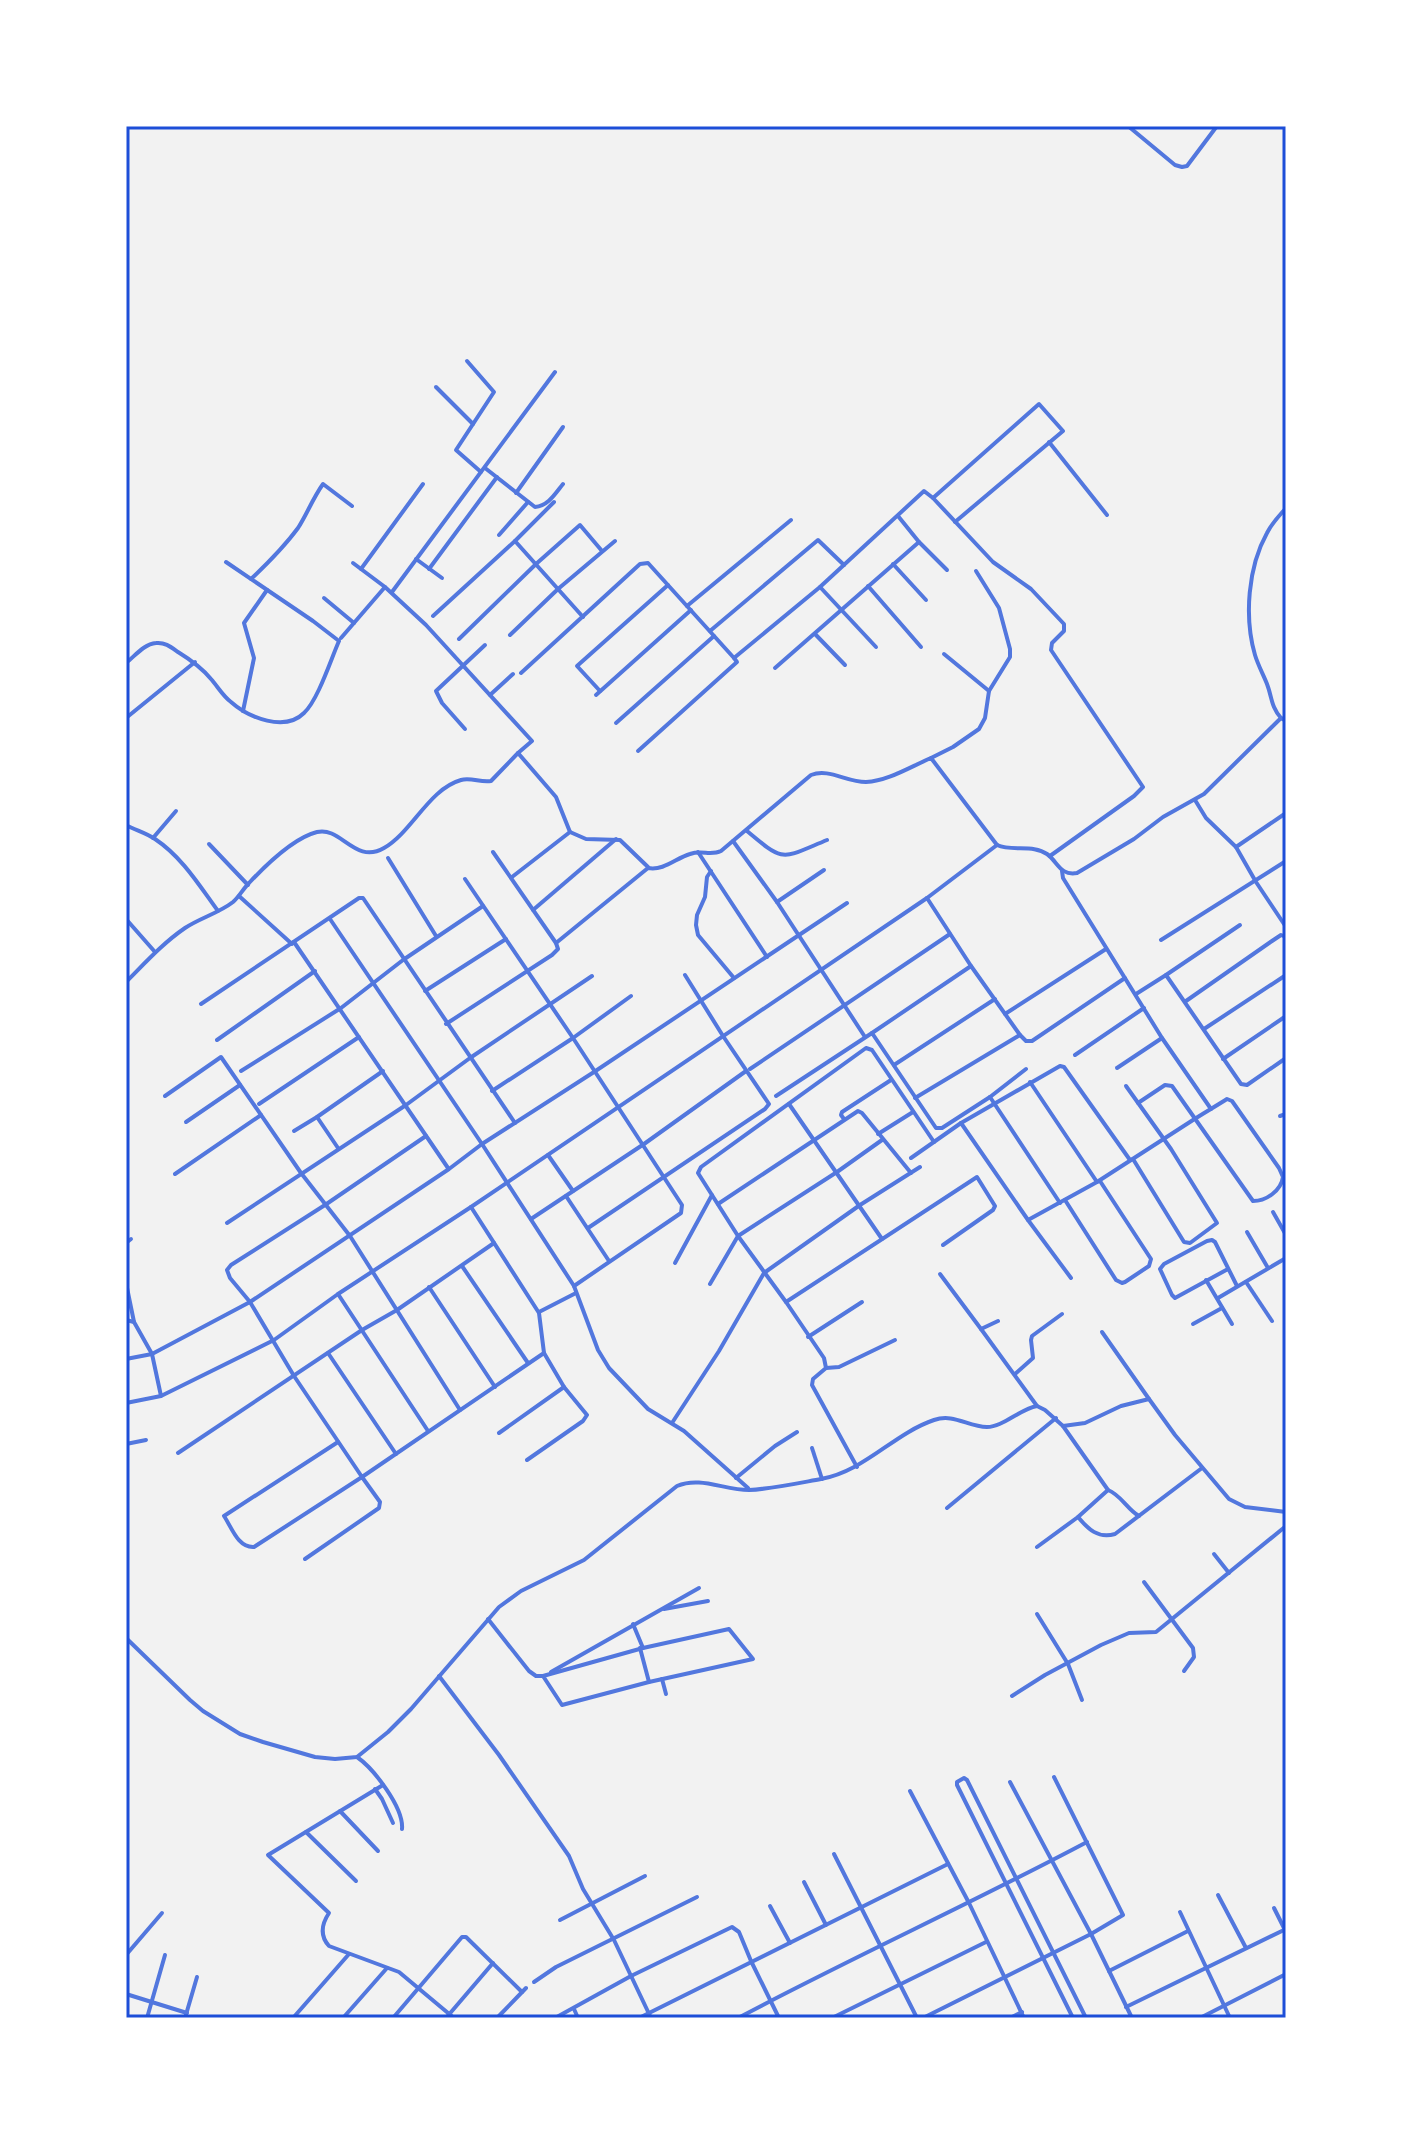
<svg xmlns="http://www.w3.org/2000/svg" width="1412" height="2144" font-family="'Asap Condensed',sans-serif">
<rect width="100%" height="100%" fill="#f2f2f2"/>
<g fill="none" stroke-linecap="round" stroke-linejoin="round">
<g stroke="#5277de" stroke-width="4">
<path d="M1128,126L1175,165L1182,167L1187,166L1217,126"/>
<path d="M467,361L494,392L456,450L481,472"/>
<path d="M436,387L473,424"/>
<path d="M1049,442L1107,515"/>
<path d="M485,468L535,507C548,506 555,494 563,484"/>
<path d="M516,493L563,427"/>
<path d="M933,498L1039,404L1063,431L955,522"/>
<path d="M554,502L515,541L583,617"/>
<path d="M898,516L919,542L947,570"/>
<path d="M499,535L528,502"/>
<path d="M416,559L442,578"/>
<path d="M353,563L385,587"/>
<path d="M893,564L926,600"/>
<path d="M361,569L423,484"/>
<path d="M429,569L497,477"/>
<path d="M251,579C268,563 284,547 298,528C307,514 313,498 323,484L352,506"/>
<path d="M868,586L921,647"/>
<path d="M820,587L876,647"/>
<path d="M392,592L555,372"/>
<path d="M324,598L354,623"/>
<path d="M687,606L791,520"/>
<path d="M433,616L515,541"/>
<path d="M710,631L818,540L844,565"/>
<path d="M815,634L845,665"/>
<path d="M510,635L558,589L615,541"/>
<path d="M341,638L385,587L426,625L532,741L518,753"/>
<path d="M459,639L536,564L580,525L602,551"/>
<path d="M944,654L989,691"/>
<path d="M126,663C135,656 144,644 156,643C165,642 171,647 178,652C191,660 202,668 211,679C218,687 223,696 231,702C249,718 285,732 304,713C318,700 331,659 339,641L313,621L226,562"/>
<path d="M775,668L919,542"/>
<path d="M521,673L640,564L648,563L734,658L820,587L924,491L933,498L993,562L1031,589L1064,624V631L1052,643L1051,650L1143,787L1134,796L1050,856"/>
<path d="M600,691L577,666L668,585"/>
<path d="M490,695L513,674"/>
<path d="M596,695L691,610"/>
<path d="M243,711L254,658L244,623L267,590"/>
<path d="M126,718L195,662"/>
<path d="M1281,718C1271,707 1272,697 1267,684C1263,674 1258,665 1255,655C1244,617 1248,567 1267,533C1272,523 1279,516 1286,508"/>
<path d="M616,723L714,636"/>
<path d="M465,729L442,703L436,691L485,645"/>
<path d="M638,751L737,662L734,658"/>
<path d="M931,758L953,747L979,729L985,718L989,691L1010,657V649L999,608L976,571"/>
<path d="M1195,800L1206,818L1236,847"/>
<path d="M1286,813L1236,847L1256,882L1286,927"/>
<path d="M126,825C135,830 146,833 155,839C182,857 199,885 218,911"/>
<path d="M747,831C785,863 781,859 827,840"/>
<path d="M153,838L176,811"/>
<path d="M733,841L777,902L865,1037"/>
<path d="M209,844L248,885"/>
<path d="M997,845C1013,852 1033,844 1047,854C1058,862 1060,876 1077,873L1134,839L1163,817L1204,794L1281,718L1286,721"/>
<path d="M698,852L767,957"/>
<path d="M388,858L436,936"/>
<path d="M711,871L707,877L705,897L697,915L696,925L698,935L734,978"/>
<path d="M1062,871L1063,878L1162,1038L1211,1109"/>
<path d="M512,877L570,832L586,839L620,840L648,867"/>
<path d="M465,879L573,1038L682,1205L681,1213L574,1286"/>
<path d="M239,896L292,944"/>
<path d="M777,902L824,870"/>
<path d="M533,910L616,839"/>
<path d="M126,919L155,952"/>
<path d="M330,919L482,1144L574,1286L598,1350L609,1368L648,1409L684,1431L748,1488"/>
<path d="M1161,940L1286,861"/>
<path d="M294,942L448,1168"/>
<path d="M556,943L648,868C664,871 676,858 690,854C702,850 711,856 721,851L811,775C829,768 846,782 866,782C888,781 910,767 931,758L997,845"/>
<path d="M1166,975L1240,925"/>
<path d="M126,982C145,963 163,943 185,928C200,918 219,913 233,902C239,897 243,889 249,883C265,866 293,838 317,832C341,826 355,865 384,848C412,832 429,789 461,780C471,777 481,783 491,781L518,753L556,797L570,832"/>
<path d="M425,991L506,939"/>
<path d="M1136,994L1166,975L1241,1084L1247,1085L1286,1058"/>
<path d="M1186,1001L1272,941L1281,935L1286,937"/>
<path d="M201,1004L359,898H363L515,1123"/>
<path d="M1005,1014L1106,949"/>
<path d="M446,1024L552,955L558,949L556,943L493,852"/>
<path d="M1204,1029L1286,975"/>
<path d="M872,1033L971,966"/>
<path d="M1020,1035L1026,1041H1032L1125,978"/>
<path d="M217,1040L315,971"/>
<path d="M1075,1055L1144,1008"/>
<path d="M1223,1059L1286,1016"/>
<path d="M894,1065L995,999"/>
<path d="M1117,1068L1162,1038"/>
<path d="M750,1069L950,934"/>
<path d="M241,1071L341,1008L403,960L483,906"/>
<path d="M1030,1082L1097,1182"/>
<path d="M1126,1086L1171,1149L1217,1223L1190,1243L1184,1242L1133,1159"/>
<path d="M492,1091L573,1038L631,996"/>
<path d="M165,1096L221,1057L301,1173L350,1236L460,1410"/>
<path d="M776,1096L872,1033L936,1128H942L990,1097L1026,1069"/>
<path d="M990,1097L1060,1203"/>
<path d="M915,1098L1020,1035L971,966L927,898"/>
<path d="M259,1104L359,1037"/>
<path d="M789,1104L882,1239"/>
<path d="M1280,1116L1286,1114"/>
<path d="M317,1117L338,1148"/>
<path d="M844,1119L841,1115L842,1112L891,1080"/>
<path d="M186,1122L240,1085"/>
<path d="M961,1123L1028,1220L1071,1278"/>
<path d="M294,1131L317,1117L383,1071"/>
<path d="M878,1134L913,1112"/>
<path d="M426,1136L325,1205L231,1265L227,1270L230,1278L250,1302L294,1376L362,1477L544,1353"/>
<path d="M934,1142L872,1050L866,1048L701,1167L698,1173L738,1236L786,1302L977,1177L995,1206L993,1210L943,1245"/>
<path d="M548,1155L573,1191"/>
<path d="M911,1158L961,1123L1060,1066L1064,1067L1130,1160"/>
<path d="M175,1174L261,1115"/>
<path d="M566,1196L609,1261"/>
<path d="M1065,1200L1116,1280L1122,1283L1125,1282L1149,1266L1151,1259L1100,1181"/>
<path d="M718,1204L858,1111L862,1113L911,1173"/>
<path d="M471,1207L539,1313L544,1353L564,1387L587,1415L583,1421L527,1460"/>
<path d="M1273,1212L1286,1235"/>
<path d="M531,1219L644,1144L746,1071"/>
<path d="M1028,1220L1097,1182L1193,1120C1204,1113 1216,1106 1227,1099L1232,1101L1279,1168L1283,1177C1281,1191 1266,1201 1253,1201L1172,1086L1165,1085L1138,1103"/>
<path d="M227,1223L406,1105L470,1058L592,976"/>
<path d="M588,1228L765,1109L769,1104L723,1036L685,975"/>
<path d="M1247,1232L1268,1268"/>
<path d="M126,1243L131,1239"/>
<path d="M675,1263L712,1195"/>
<path d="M462,1266L528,1363"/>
<path d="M1228,1269L1175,1298L1172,1295L1160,1269L1164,1264L1207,1241L1212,1240L1215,1242L1237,1286"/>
<path d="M940,1274L981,1329"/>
<path d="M1206,1280L1232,1324"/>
<path d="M1246,1282L1272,1321"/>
<path d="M126,1283L134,1322"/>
<path d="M710,1284L738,1236L837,1172L882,1140"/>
<path d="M429,1287L495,1387"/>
<path d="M338,1294L428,1431"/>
<path d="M1218,1298L1286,1258"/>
<path d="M786,1302L824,1358L826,1368L813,1379L812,1385L857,1467"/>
<path d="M539,1312L576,1293"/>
<path d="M126,1320L134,1322L152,1354L161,1396"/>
<path d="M998,1321L981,1329L1037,1406"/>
<path d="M1193,1324L1222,1308"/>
<path d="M1102,1332L1149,1399"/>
<path d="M808,1337L862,1302"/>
<path d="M328,1353L396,1454"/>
<path d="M126,1359L152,1354L250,1302L449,1169L482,1144L594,1072L847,903"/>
<path d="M826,1368L839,1367L895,1340"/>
<path d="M1015,1374L1033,1358L1031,1340L1032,1336L1062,1314"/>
<path d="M126,1403L161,1396L274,1340L338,1294L471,1207L927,898L997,845"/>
<path d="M672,1423L719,1351L764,1273L860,1205L920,1167"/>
<path d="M499,1433L564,1387"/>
<path d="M126,1444L146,1440"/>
<path d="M812,1448L822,1479"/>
<path d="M178,1453L362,1330L397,1310L494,1243"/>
<path d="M736,1478L775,1446L797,1432"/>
<path d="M1108,1490C1121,1495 1127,1509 1139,1516"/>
<path d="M947,1508L1056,1418"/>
<path d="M1078,1517C1088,1529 1098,1539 1115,1534L1202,1468"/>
<path d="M1037,1547L1078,1517L1108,1490L1063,1426"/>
<path d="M1214,1554L1229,1573"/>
<path d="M305,1559L379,1508L380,1502L362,1477L254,1547C238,1548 232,1528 224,1516L338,1442"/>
<path d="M1144,1582L1193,1648L1194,1657L1184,1671"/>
<path d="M664,1609L708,1601"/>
<path d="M1037,1614L1068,1664L1082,1700"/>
<path d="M488,1619L529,1671L536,1676H543"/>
<path d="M633,1624L643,1648"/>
<path d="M729,1629L753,1659L649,1682L562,1705L543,1676L643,1648Z"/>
<path d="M126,1638L190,1700L203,1711L240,1734L263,1742L315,1757L335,1759L357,1757L388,1732L411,1709L499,1607L521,1591L584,1560L677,1486C700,1476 724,1490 749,1490C771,1489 799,1483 821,1479C865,1471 893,1434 934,1420C954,1413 968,1427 987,1427C1003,1427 1020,1409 1037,1406L1045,1410L1063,1426L1085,1423L1121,1406L1149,1399L1175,1435L1229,1499L1245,1507L1286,1512"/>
<path d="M640,1648L649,1682"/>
<path d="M551,1672L699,1588"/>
<path d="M439,1676L499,1755L569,1856L583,1889L614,1940L651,2018"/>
<path d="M662,1679L666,1694"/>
<path d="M1012,1696L1045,1675L1101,1645L1129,1633L1156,1632L1286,1526"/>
<path d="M357,1757C374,1769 404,1808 402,1829"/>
<path d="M1010,1782L1091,1934L1132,2018"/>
<path d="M383,1785L268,1855L329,1913C321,1925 320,1936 329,1946L399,1972L454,2018"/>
<path d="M375,1789L382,1799L393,1823"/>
<path d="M910,1791L969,1903L1024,2018"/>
<path d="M340,1811L378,1851"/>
<path d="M306,1832L356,1881"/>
<path d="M834,1854L917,2018"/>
<path d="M804,1882L826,1925"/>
<path d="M1218,1895L1246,1948"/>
<path d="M770,1906L790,1943"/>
<path d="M1274,1908L1285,1930"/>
<path d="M1180,1912L1230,2018"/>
<path d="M560,1920L645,1876"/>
<path d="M126,1955L162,1913"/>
<path d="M1109,1971L1188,1931"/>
<path d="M534,1982L556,1967L697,1897"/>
<path d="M126,1994L187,2013"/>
<path d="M1126,2007L1286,1929"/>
<path d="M574,2009L578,2018"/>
<path d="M147,2018L165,1955"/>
<path d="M185,2018L197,1977"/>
<path d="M293,2018L349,1954"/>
<path d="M343,2018L387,1968"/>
<path d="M393,2018L462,1937H466L522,1992"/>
<path d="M446,2018L493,1963"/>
<path d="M497,2018L526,1988"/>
<path d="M555,2018L631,1976L732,1927L739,1932L751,1961L779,2018"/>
<path d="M639,2018L948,1864"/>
<path d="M738,2018C853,1957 972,1903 1087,1842"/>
<path d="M832,2018L986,1942"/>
<path d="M923,2018L1091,1934L1123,1915L1054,1777"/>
<path d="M1010,2018L1022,2012"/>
<path d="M1073,2018L957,1785V1782L964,1778L967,1780L1086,2018"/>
<path d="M1200,2018L1286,1974"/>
</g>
</g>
<rect width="1412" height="2144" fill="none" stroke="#ffffff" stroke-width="256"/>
<rect x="128" y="128" width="1156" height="1888" fill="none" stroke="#1d4ed8" stroke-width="3"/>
</svg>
